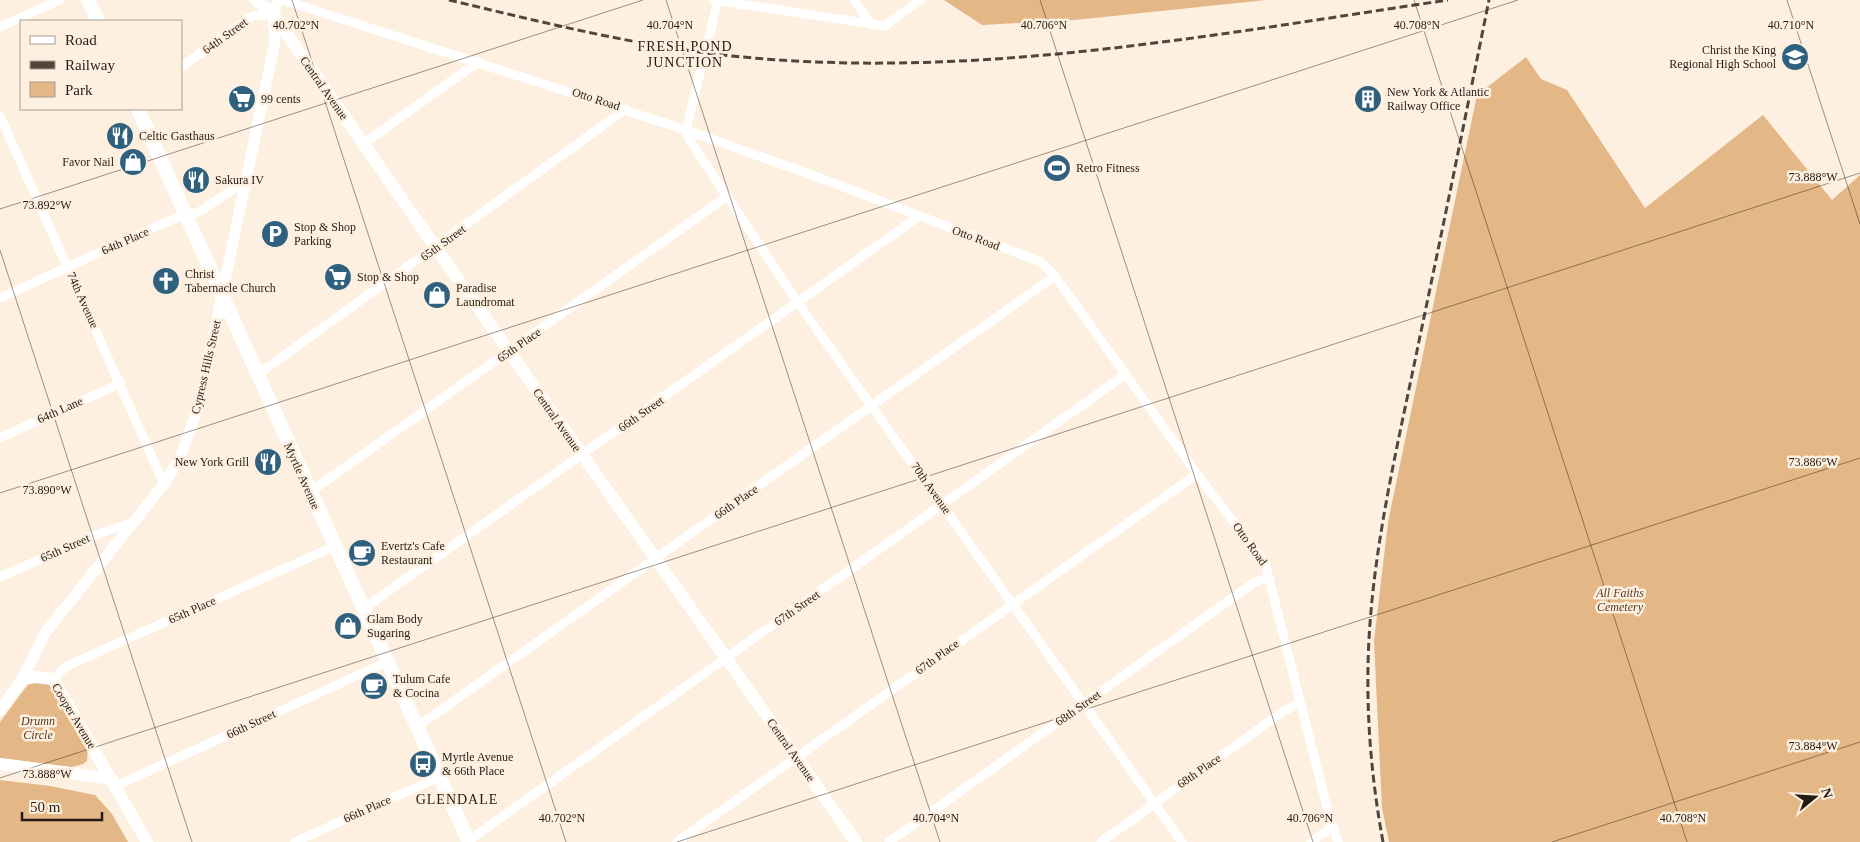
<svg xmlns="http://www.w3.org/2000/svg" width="1860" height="842" font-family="'Times New Roman',serif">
<rect width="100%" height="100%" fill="#fef0e0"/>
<g fill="#e4b787">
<path d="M944,0H1266L1075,20L982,25Z"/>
<path d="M1526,57L1541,79L1567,90L1645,208L1763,115L1832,200L1860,175V842H1389L1382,808L1374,641L1388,522L1477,95Z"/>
<path d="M37,680L49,684L88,745L87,761L83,764L72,767L0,758V722L29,683Z"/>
<path d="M0,780L50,786L95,795L112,814L128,842H0Z"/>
</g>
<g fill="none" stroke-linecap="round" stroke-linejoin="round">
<g stroke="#fff" stroke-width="9">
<path d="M283,0L686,130L812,175L1041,262L1055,276L1197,474L1265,563L1329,815L1338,842"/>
<path d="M714,0L885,26L920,0"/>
<path d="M718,0L686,130L689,139L798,303L1182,842"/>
<path d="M854,0L872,25"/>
<path d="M0,27L60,0"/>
<path d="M181,67L252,16L273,14"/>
<path d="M0,116L164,484"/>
<path d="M363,144L478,62"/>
<path d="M0,298L173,219L199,212L247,180"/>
<path d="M257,375L626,109"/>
<path d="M0,438L121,383"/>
<path d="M310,492L726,197"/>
<path d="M0,577L98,534L131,523"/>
<path d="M363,609L918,217"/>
<path d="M53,679L67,666L335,546"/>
<path d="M417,727L1055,276"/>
<path d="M116,786L387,662"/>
<path d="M468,841L1126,374"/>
<path d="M295,842L439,777"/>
<path d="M677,842L1197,474"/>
<path d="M889,842L1255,582L1269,577"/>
<path d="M1101,842L1284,711L1300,703"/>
<path d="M1311,842L1332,827"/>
</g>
<path stroke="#fff" stroke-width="11" d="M22,680L45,633L164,484L180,458L199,405L275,41L273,14L278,0"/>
<g stroke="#fff" stroke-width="12">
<path d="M256,0L273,14L436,248L856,842"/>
<path d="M0,710L22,680L34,677L53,679L147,842"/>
<path d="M0,764L112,779"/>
</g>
<g stroke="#fff" stroke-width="14">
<path d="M88,0L98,21"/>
<path d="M138,109L469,842"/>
</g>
<g stroke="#50463c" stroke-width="3" stroke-dasharray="8 4" stroke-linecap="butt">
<path d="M449,0C542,22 636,46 732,56C973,81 1210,35 1448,0"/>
<path d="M1383,842C1369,766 1364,688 1371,611C1379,520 1401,430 1419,341C1443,227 1466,114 1489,0"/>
</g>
</g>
<path fill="none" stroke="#241b12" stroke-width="1" stroke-opacity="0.45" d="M292,0L566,842M666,0L940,842M1040,0L1313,842M1414,0L1687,842M1787,0L1860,224M0,209L643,0M0,250L192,842M0,493L1518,0M0,778L1860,173M677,842L1860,458M1552,842L1860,742"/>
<defs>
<g id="school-disc" transform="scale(1.4375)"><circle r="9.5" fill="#2f607e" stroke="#fef0e0"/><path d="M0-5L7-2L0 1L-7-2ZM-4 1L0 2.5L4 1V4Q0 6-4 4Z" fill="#fff"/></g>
<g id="supermarket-disc" transform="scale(1.4375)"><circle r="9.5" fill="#2f607e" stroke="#fef0e0"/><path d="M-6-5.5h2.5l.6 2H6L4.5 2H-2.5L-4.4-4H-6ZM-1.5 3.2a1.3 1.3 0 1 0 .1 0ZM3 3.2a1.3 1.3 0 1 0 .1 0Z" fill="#fff"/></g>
<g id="building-disc" transform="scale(1.4375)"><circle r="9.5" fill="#2f607e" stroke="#fef0e0"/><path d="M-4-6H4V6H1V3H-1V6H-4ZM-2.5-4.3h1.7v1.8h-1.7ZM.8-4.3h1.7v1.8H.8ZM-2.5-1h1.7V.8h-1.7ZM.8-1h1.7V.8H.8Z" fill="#fff"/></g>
<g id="restaurant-disc" transform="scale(1.4375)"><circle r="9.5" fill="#2f607e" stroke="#fef0e0"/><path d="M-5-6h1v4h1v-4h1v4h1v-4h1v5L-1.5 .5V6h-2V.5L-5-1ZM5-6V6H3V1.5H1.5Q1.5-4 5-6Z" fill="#fff"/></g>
<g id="shop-disc" transform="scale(1.4375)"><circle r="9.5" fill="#2f607e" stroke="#fef0e0"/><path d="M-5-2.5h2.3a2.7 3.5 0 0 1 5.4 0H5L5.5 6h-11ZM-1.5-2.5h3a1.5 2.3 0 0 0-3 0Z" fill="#fff"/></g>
<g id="stadium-disc" transform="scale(1.4375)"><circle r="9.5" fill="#2f607e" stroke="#fef0e0"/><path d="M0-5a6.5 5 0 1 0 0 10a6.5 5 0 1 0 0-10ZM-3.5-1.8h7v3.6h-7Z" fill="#fff"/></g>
<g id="parking-disc" transform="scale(1.4375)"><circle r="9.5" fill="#2f607e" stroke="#fef0e0"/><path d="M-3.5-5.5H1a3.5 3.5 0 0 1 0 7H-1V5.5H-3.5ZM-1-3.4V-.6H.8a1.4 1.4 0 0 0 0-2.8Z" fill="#fff"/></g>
<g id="church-disc" transform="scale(1.4375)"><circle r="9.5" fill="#2f607e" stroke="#fef0e0"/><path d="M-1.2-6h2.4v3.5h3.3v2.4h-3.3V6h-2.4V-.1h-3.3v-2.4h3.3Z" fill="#fff"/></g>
<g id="cafe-disc" transform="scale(1.4375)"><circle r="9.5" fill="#2f607e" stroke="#fef0e0"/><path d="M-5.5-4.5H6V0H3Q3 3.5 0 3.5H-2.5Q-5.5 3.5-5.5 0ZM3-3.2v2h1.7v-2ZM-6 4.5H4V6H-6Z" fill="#fff"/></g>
<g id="bus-disc" transform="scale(1.4375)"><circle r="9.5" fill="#2f607e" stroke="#fef0e0"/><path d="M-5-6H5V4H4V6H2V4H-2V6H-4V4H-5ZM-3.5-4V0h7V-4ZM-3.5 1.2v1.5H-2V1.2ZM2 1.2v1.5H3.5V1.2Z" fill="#fff"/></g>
</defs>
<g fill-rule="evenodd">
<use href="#school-disc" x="1795" y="57"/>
<use href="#supermarket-disc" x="242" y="99"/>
<use href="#building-disc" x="1368" y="99"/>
<use href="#restaurant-disc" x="120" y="136"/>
<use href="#shop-disc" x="133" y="162"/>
<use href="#stadium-disc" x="1057" y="168"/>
<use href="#restaurant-disc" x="196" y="180"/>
<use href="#parking-disc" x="275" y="234"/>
<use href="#supermarket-disc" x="338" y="277"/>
<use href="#church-disc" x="166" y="281"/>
<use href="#shop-disc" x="437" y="295"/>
<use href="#restaurant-disc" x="268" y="462"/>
<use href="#cafe-disc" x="362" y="553"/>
<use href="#shop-disc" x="348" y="626"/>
<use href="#cafe-disc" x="374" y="686"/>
<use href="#bus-disc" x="423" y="764"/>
</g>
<g text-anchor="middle" stroke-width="5" stroke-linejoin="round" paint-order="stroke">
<g font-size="12" fill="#241b12" stroke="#fef0e0">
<text transform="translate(225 36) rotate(-36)" y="4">64th Street</text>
<text transform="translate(324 88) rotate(55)" y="4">Central Avenue</text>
<text transform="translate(596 99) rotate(18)" y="4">Otto Road</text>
<text transform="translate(976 238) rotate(20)" y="4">Otto Road</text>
<text transform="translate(125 241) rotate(-24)" y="4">64th Place</text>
<text transform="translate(443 243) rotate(-36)" y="4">65th Street</text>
<text transform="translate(83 300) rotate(66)" y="4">74th Avenue</text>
<text transform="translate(519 345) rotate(-35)" y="4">65th Place</text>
<text transform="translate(206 367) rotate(-77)" y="4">Cypress Hills Street</text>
<text transform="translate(60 410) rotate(-24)" y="4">64th Lane</text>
<text transform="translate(641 414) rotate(-35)" y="4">66th Street</text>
<text transform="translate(557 420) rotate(55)" y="4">Central Avenue</text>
<text transform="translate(302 476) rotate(66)" y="4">Myrtle Avenue</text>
<text transform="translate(931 488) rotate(55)" y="4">70th Avenue</text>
<text transform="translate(736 502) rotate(-35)" y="4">66th Place</text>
<text transform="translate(1250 544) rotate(54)" y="4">Otto Road</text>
<text transform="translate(65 548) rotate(-24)" y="4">65th Street</text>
<text transform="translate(797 608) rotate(-35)" y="4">67th Street</text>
<text transform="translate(192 610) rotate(-24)" y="4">65th Place</text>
<text transform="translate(937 657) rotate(-36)" y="4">67th Place</text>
<text transform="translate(1078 708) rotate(-35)" y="4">68th Street</text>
<text transform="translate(74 716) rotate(59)" y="4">Cooper Avenue</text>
<text transform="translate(251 724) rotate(-25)" y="4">66th Street</text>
<text transform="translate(791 750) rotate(55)" y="4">Central Avenue</text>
<text transform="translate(1199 771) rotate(-35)" y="4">68th Place</text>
<text transform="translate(367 809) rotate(-24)" y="4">66th Place</text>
</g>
<g font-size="12" fill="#241b12" stroke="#fef0e0" text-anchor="start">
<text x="1776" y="54" text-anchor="end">Christ the King<tspan x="1776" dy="14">Regional High School</tspan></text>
<text x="1387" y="96">New York &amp; Atlantic<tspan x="1387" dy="14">Railway Office</tspan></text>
<text x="261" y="103">99 cents</text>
<text x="139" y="140">Celtic Gasthaus</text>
<text x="114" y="166" text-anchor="end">Favor Nail</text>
<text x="1076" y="172">Retro Fitness</text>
<text x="215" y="184">Sakura IV</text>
<text x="294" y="231">Stop &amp; Shop<tspan x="294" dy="14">Parking</tspan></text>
<text x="185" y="278">Christ<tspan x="185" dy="14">Tabernacle Church</tspan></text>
<text x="357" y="281">Stop &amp; Shop</text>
<text x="456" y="292">Paradise<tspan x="456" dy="14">Laundromat</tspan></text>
<text x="249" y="466" text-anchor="end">New York Grill</text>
<text x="381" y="550">Evertz's Cafe<tspan x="381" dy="14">Restaurant</tspan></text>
<text x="367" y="623">Glam Body<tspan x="367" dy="14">Sugaring</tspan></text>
<text x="393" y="683">Tulum Cafe<tspan x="393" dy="14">&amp; Cocina</tspan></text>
<text x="442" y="761">Myrtle Avenue<tspan x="442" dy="14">&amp; 66th Place</tspan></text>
</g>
<g font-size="12" font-style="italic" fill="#533b1e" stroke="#fef0e0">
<text x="1620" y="597">All Faiths<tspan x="1620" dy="14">Cemetery</tspan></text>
<text x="38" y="725">Drumn<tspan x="38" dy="14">Circle</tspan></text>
</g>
<g font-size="14" letter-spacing="1" fill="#241b12" stroke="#fef0e0">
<text x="685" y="51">FRESH POND<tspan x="685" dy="16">JUNCTION</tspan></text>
<text x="457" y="804">GLENDALE</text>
</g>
</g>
<g font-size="12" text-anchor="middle" fill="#241b12" stroke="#fef0e0" stroke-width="5" stroke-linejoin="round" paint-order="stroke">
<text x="296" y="29">40.702°N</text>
<text x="670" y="29">40.704°N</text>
<text x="1044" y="29">40.706°N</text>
<text x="1417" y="29">40.708°N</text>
<text x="1791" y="29">40.710°N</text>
<text x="1813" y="181">73.888°W</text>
<text x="47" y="209">73.892°W</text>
<text x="1813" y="466">73.886°W</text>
<text x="47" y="494">73.890°W</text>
<text x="1813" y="750">73.884°W</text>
<text x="47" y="778">73.888°W</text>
<text x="562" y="822">40.702°N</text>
<text x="936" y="822">40.704°N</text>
<text x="1310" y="822">40.706°N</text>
<text x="1683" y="822">40.708°N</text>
</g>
<rect x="20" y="20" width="162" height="90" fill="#fef0e0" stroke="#a79b8e"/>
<rect x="30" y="36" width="25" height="8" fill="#ffffff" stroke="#a79b8e"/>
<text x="65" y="45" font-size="15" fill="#241b12">Road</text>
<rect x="30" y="61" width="25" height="8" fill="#50463c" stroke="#a79b8e"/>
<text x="65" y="70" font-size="15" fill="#241b12">Railway</text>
<rect x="30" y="82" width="25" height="15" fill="#e4b787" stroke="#a79b8e"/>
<text x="65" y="95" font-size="15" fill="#241b12">Park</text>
<g transform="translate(1815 797) rotate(72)" stroke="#fef0e0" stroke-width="4" paint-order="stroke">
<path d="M0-4L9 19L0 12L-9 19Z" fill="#241b12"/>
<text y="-8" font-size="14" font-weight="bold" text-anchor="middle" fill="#241b12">N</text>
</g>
<path d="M22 812v8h80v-8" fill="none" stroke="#241b12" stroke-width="2.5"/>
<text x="30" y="812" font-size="15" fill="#241b12" stroke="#fef0e0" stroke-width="4" paint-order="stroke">50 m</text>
</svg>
